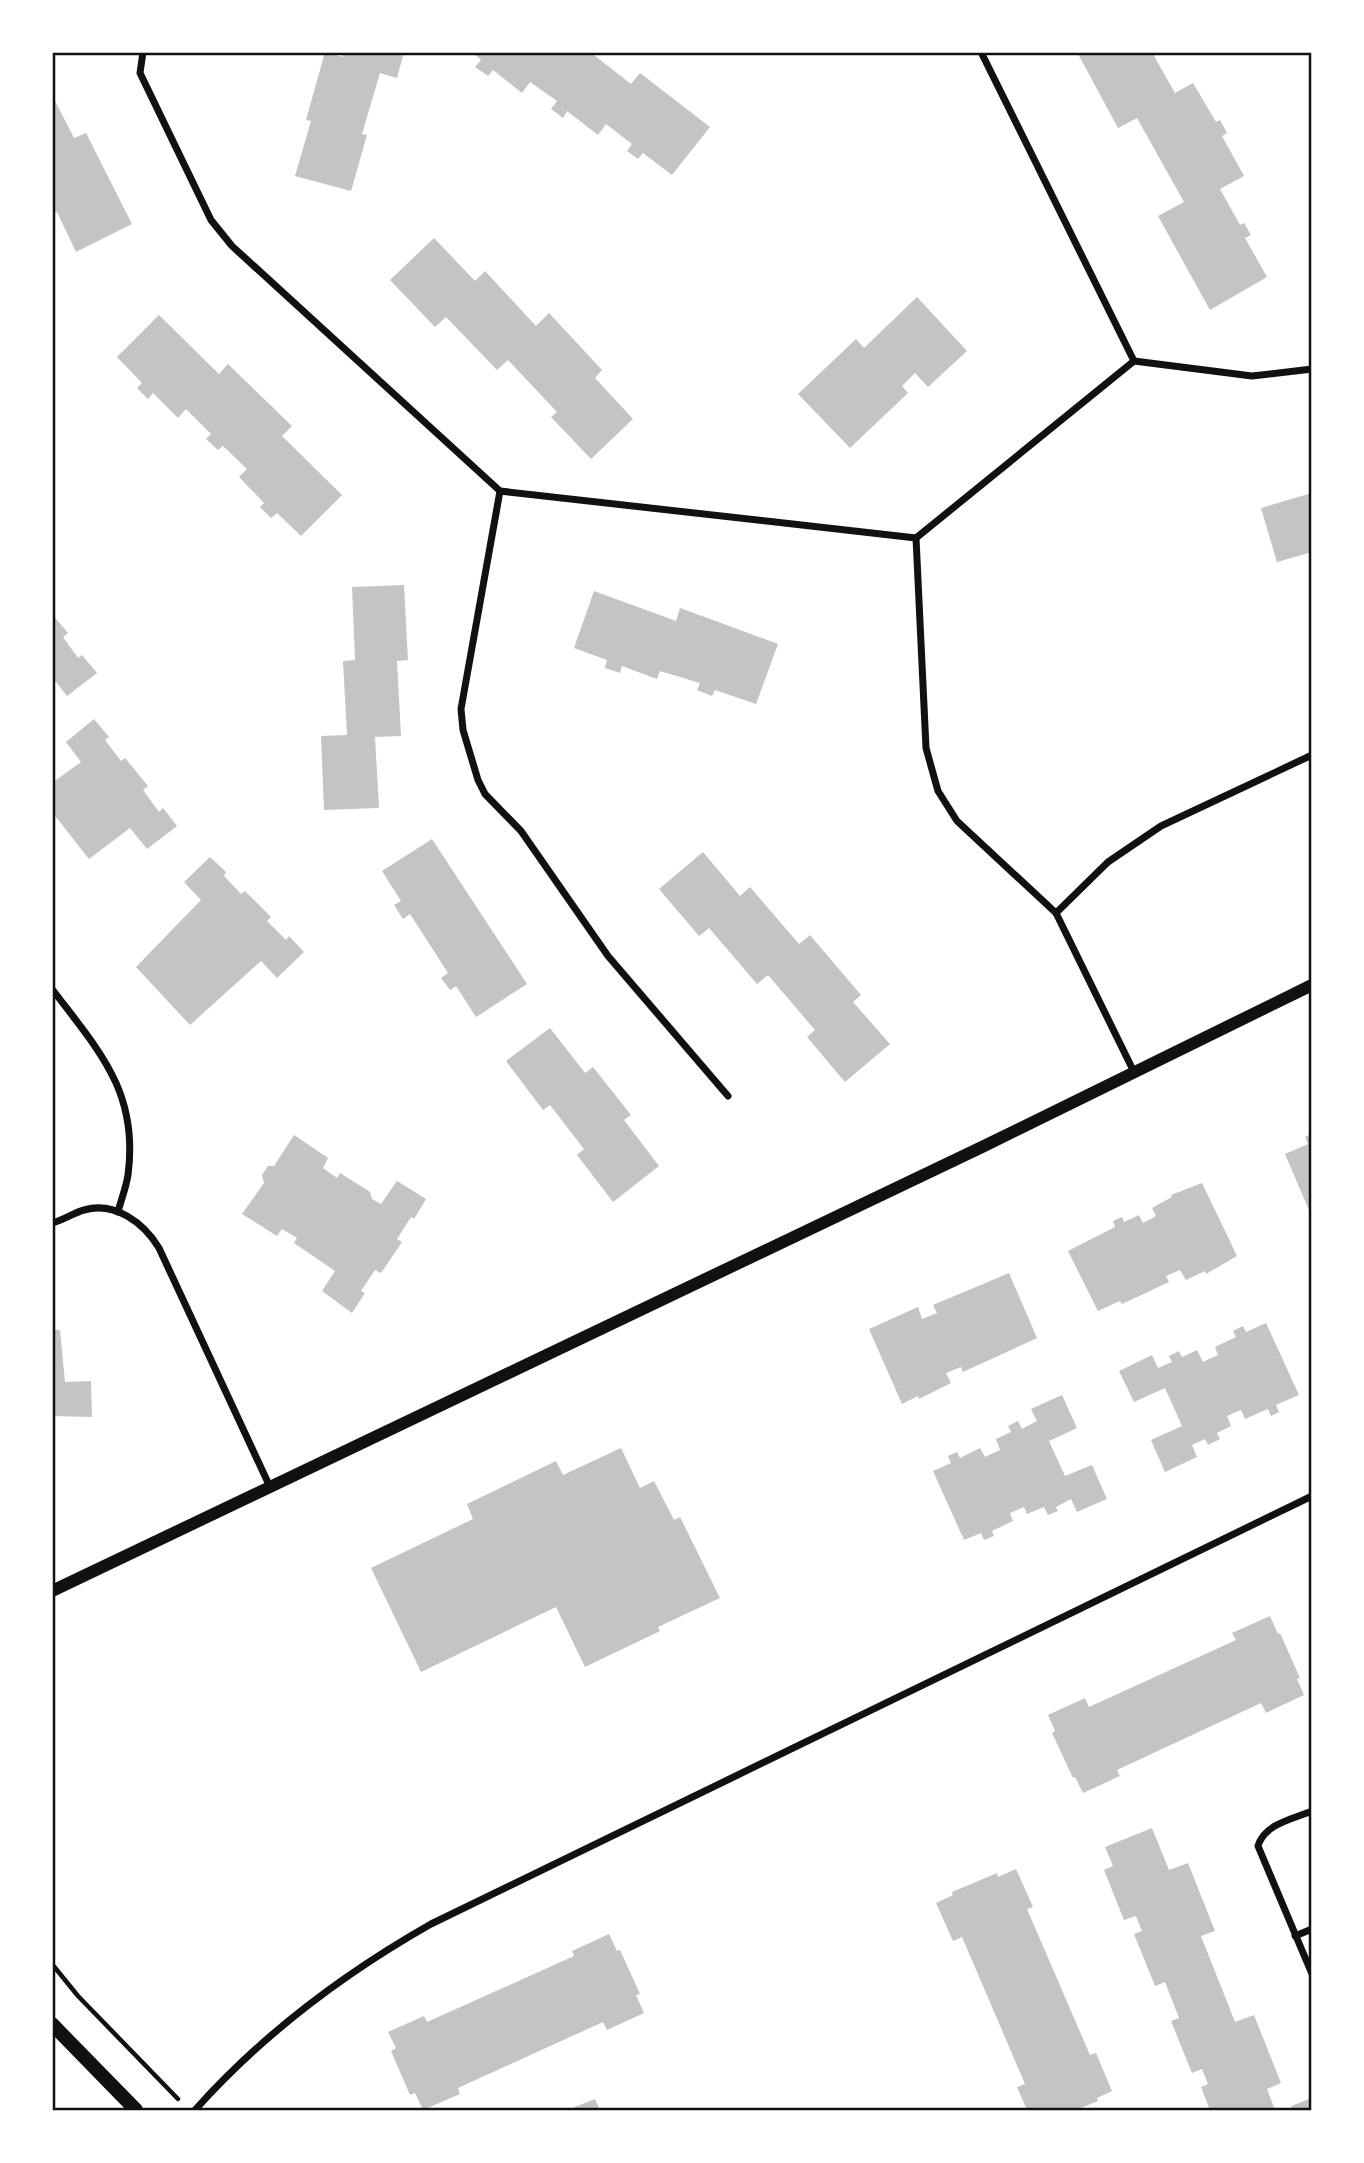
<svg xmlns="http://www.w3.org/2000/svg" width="1364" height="2163" font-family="'Public Sans',sans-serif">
<rect width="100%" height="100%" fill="#fff"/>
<g fill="#c4c4c4">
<path d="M325,52L343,57L344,52H404L397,78L380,73L362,134L367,135L351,191L295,176L311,121L306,120Z"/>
<path d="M472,52H590L631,84L640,73L710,127L672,175L643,153L638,159L627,151L632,144L606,124L598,135L567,111L563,118L551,109L557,101L530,82L522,93L493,70L488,76L475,67L481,60Z"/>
<path d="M1077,52H1160L1154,56L1175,93L1193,83L1216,122L1220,120L1227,133L1222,136L1244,176L1220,189L1240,225L1244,223L1251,235L1245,238L1267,277L1210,310L1158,216L1184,202L1137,118L1118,128Z"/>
<path d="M52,95L74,138L86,133L132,224L76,252L57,212L52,214Z"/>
<path d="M434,238L475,281L485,271L536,326L549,313L602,370L595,378L633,419L591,459L551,417L557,412L508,360L497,370L446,317L435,327L390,280Z"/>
<path d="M917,297L967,351L928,387L915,373L902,386L908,393L850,448L798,394L856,339L864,348Z"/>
<path d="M159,315L219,374L228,364L292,426L282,436L342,495L301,536L277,513L271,518L260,507L264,503L239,477L247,469L223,446L218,450L206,439L211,434L186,409L178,418L153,393L148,399L137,388L142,383L117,357Z"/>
<path d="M1312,493V552L1277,562L1261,508Z"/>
<path d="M404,585L408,660L397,661L401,736L375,737L379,808L324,810L321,736L347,735L343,661L355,660L352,587Z"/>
<path d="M594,591L676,621L680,608L778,644L756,704L715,690L712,696L697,690L700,683L660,671L657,679L622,666L620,673L605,668L607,660L574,648Z"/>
<path d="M52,614L68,633L63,637L78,658L82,655L97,673L67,696L52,677Z"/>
<path d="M94,719L109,737L105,740L121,761L125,758L148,786L143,790L159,812L163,808L177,826L147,849L130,828L89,859L52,812V783L81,762L66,742Z"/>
<path d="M432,839L527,984L476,1017L456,986L450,990L441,978L448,973L410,914L403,919L394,905L401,901L382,871Z"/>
<path d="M703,852L740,896L750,887L799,944L810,935L861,995L853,1002L890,1044L845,1082L807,1037L815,1030L768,975L757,984L709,928L699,936L659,889Z"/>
<path d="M210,857L226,872L224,876L241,894L245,891L271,917L267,921L286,940L289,936L304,952L277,978L261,961L190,1025L136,967L201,900L184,882Z"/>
<path d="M550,1028L585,1073L593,1067L631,1115L624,1120L659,1166L613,1202L577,1155L584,1149L550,1105L543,1110L506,1061Z"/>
<path d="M1311,1134V1215L1285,1154L1308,1144L1305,1137Z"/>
<path d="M294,1135L328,1158L323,1168L337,1178L340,1173L370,1192L372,1199L381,1204L397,1181L426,1199L414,1219L411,1217L397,1239L402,1242L381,1273L375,1270L361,1291L365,1293L352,1313L322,1291L335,1271L294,1243L297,1238L282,1229L277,1236L242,1214L264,1183L262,1175L268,1166H274Z"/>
<path d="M1202,1183L1237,1256L1206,1274L1205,1271L1186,1280L1180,1270L1166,1276L1169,1282L1122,1304L1120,1301L1098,1311L1068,1251L1115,1227L1113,1221L1122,1217L1124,1222L1139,1215L1143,1223L1156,1216L1152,1208L1172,1197L1171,1195Z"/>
<path d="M1009,1273L1037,1338L963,1372L961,1367L946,1373L951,1383L919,1399L918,1396L902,1404L869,1329L918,1307L922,1319L937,1313L933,1305Z"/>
<path d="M1266,1323L1299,1395L1276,1405L1279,1412L1271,1416L1268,1409L1245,1419L1241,1410L1227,1416L1231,1426L1217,1433L1220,1439L1208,1445L1205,1439L1192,1445L1197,1457L1165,1472L1151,1440L1182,1426L1165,1388L1134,1402L1119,1371L1152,1355L1158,1368L1172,1362L1169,1356L1179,1351L1182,1357L1197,1350L1203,1362L1218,1355L1215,1347L1236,1337L1233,1331L1243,1326L1246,1332Z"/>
<path d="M52,1330H60L65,1382L91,1381L92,1417L52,1416Z"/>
<path d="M1062,1395L1077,1428L1049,1441L1065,1476L1092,1465L1107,1499L1077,1512L1071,1499L1056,1507L1058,1511L1048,1515L1044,1507L1027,1514L1024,1507L1010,1513L1013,1521L992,1531L994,1536L984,1540L981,1533L964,1540L933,1471L951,1463L948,1456L957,1452L960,1458L980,1448L985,1457L1000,1450L996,1439L1011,1432L1008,1426L1018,1421L1022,1429L1037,1421L1031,1409Z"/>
<path d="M621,1448L640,1488L654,1481L674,1520L680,1517L720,1598L658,1627L660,1631L585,1667L556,1607L421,1672L371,1568L473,1519L467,1504L556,1461L563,1475Z"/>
<path d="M1270,1616L1278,1634L1280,1633L1300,1678L1297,1679L1304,1695L1266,1713L1261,1703L1117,1770L1120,1776L1083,1793L1075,1777L1073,1778L1052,1733L1055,1731L1048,1715L1085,1698L1089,1707L1236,1640L1232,1633Z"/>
<path d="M1152,1828L1169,1870L1188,1863L1215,1931L1201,1936L1235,2022L1254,2015L1281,2083L1267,2089L1275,2110H1210L1201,2087L1208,2084L1202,2069L1192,2073L1171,2021L1179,2018L1165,1982L1155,1986L1134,1934L1142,1931L1136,1916L1124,1920L1104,1870L1113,1866L1105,1847Z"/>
<path d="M1016,1869L1033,1907L1027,1909L1090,2055L1096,2053L1112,2091L1097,2098L1098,2101L1076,2110H1027L1017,2087L1025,2084L962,1937L953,1941L936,1903L953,1895L952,1892L997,1873L998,1877Z"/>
<path d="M609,1934L617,1951L620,1950L640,1994L636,1995L644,2013L607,2030L603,2022L458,2088L460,2094L423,2110L415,2093L410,2095L391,2051L396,2048L388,2032L424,2016L427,2022L574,1956L572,1951Z"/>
<path d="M1312,2098V2110H1293L1291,2106Z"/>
<path d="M595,2099L600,2110H567Z"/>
</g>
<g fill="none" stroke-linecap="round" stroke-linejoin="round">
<path stroke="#111" stroke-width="4.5" d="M52,1964L78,1996L178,2099"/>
<g stroke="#111" stroke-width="7">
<path d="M143,52L140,73L211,220L232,246L500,491L916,538"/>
<path d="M981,52L1134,361"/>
<path d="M500,491L461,709L463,730L478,780L485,794L521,831L608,956L728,1096"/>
<path d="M916,538L926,748L938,791L957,821L1056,913L1134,1072"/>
<path d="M916,538L1134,361L1252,376L1312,369"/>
<path d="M1056,913L1108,862L1161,826L1312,755"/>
<path d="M52,989C99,1051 139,1092 128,1175C126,1188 121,1200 118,1212"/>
<path d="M52,1223C64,1220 73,1213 84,1210C115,1201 144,1223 159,1248L270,1487"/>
<path d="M1312,1811C1293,1819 1264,1824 1258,1846L1312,1974"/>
<path d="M1295,1936L1312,1929"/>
<path d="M195,2110C262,2035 343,1974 431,1924L1312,1496"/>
</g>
<path stroke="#111" stroke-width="12" d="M52,1591L982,1147L1312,985"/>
<path stroke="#111" stroke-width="14" d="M52,2024L136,2110"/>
</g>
<rect width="1364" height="2163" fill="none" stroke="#ffffff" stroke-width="108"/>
<rect x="54" y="54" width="1256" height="2055" fill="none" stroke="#111" stroke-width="2.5"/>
</svg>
